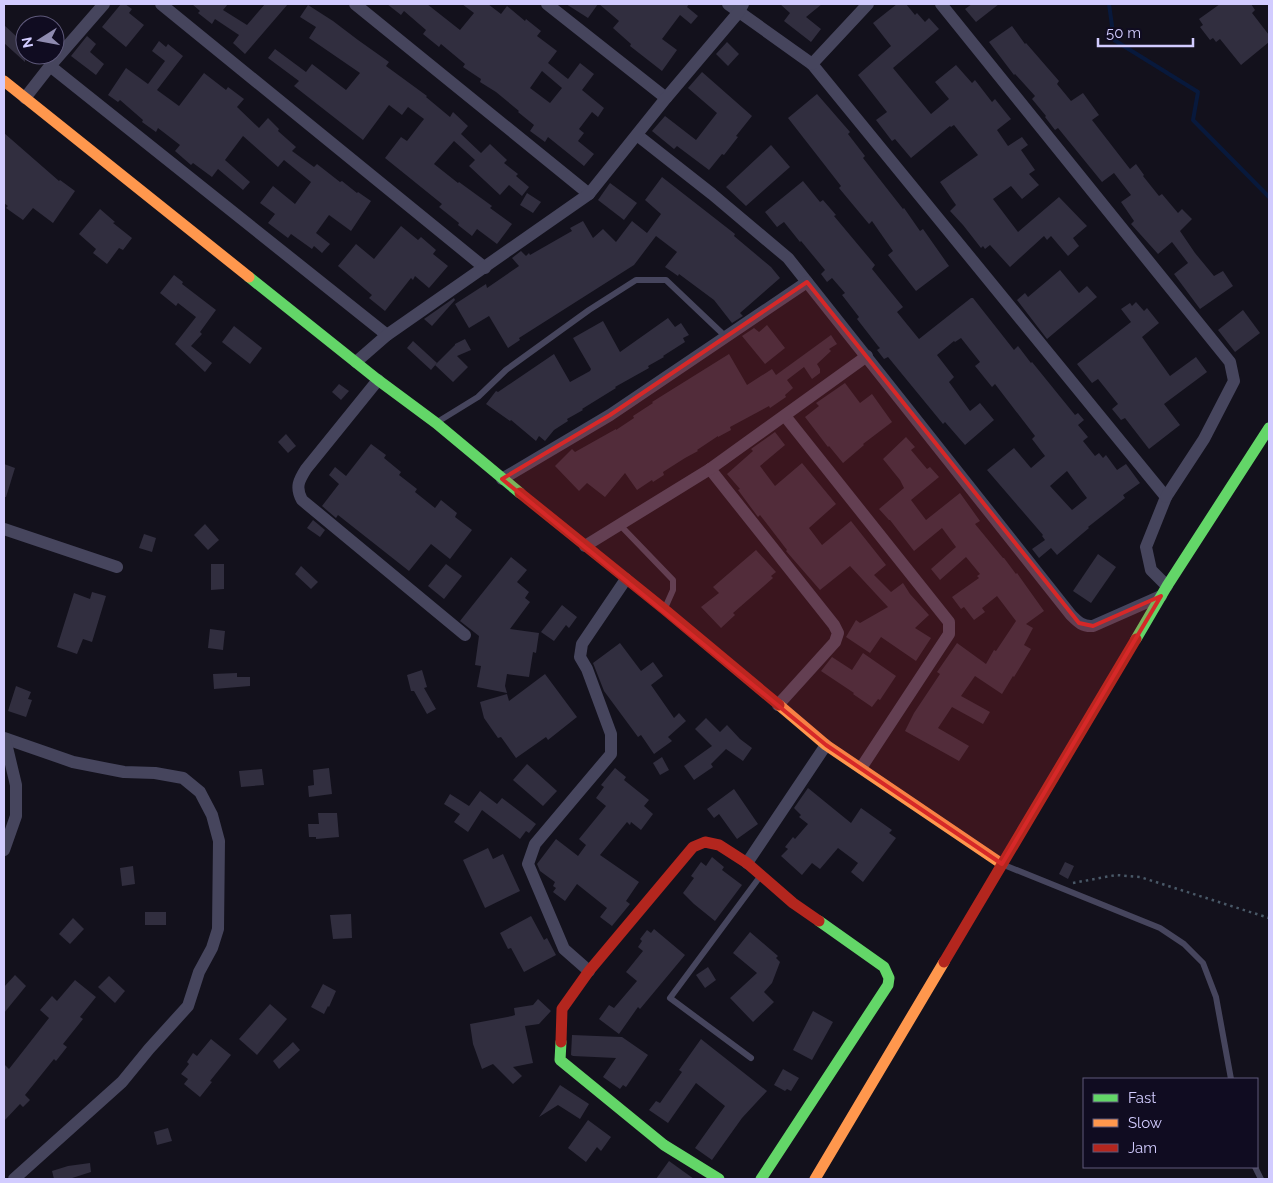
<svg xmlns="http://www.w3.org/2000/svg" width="1273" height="1183" font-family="Raleway,sans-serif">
<rect width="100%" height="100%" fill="#13111c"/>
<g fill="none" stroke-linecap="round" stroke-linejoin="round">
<path stroke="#08193c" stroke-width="4" d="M1109,4L1114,40L1198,92L1193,120L1269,197"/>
</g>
<g fill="#312e3f" fill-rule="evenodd">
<path d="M121,4H125L132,9L129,13L144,25L126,47L102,27Z"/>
<path d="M192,4H228L223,10L247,25L265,4H288L245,54L233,43L239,35L215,19L212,24L198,13L200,11Z"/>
<path d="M387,4H427L460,30L474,13L462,4H488L501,14L507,6L525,21L526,19L541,31L537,36L557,51L548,63L568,79L580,63L594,74L582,90L604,108L598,117L592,112L579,129L584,133L578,141L594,154L584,166L548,137L545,142L530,131L534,125L518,112L519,111L496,92L480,82L481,79L463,67L465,64L441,44L439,47L423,34L426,30L404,11L401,15ZM542,71L562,88L550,103L530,88Z"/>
<path d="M566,4H598L588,18Z"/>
<path d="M599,4H689L687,7L698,16L691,24L680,15L662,39L677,50L662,71L630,46L631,44L613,28L619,21Z"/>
<path d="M780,4H822L806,17L821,29L811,42L784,21L790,13Z"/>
<path d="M897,4H906L915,15L917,13L925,22L929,18L939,29L893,68L931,114L949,99L935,82L956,65L972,83L975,80L992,102L995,99L1011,119L997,130L1008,146L1022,137L1028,145L1021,150L1035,170L1029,174L1039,185L1022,199L1011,186L993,199L1018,232L1059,197L1087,226L1073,238L1079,246L1068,256L1051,236L1047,240L1044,236L1010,267L990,245L985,249L983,246L981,248L963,225L950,211L956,205L940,182L978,155L954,125L951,127L950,126L911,158L895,139L892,141L876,120L887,112L858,75L891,46L873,23Z"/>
<path d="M972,4H999L976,22L965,9Z"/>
<path d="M1220,4H1251L1255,10L1252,13L1269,35V42L1241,65L1220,39L1216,42L1213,38L1210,40L1200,27L1203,25L1199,19Z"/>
<path d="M308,5L333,21L358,40L389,62L386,66L427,96L426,97L450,117L453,112L468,126L461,134L481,153L490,144L507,160L504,163L518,174L516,176L529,187L522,196L509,185L500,195L469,166L475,160L454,141L434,164L458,183L459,182L492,206L490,208L512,224L497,244L477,229L472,236L458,225L459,223L439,207L442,204L385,158L401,137L407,141L424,119L408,107L402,115L389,105L363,140L294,86L299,81L268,58L275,49L306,72L312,64L346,90L360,73L309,38L316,27L300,17Z"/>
<path d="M4,25L16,36L25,26V62L4,43Z"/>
<path d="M1012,26L1025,44L1026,43L1059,81L1057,84L1071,101L1083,93L1099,115L1092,120L1130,169L1136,164L1144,175L1143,176L1159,196L1162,194L1178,213L1182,209L1192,219L1180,231L1195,253L1214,276L1223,271L1233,286L1200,309L1174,274L1188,263L1172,242L1158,254L1131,224L1134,221L1121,202L1131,195L1114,173L1102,182L1058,128L1055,130L1045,117L1046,116L1032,99L1035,96L1015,74L1014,75L989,42Z"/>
<path d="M87,36L96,44L90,52L104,64L96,75L71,56Z"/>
<path d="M159,41L166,47L168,44L183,56L157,90L179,106L204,73L226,90L228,87L244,99L237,107L259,128L268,118L279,129L278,131L296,147L292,151L314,167L317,164L340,182L342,181L357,193L358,192L371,201L351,231L329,215L316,233L330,244L322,253L314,246L312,249L291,234L288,238L268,223L275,214L260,203L273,186L295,204L311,182L284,160L278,167L243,136L225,160L250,182L243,190L218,169L212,177L193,163L191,165L175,151L180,145L158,128L156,132L142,122L143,120L120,100L118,102L108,95L126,68L148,84L165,61L152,51Z"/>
<path d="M727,42L739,54L728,66L716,54Z"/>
<path d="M702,72L752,116L736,136L738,137L724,155L722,154L709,170L677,146L674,149L652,131L665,116L696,140L717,113L688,88Z"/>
<path d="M817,94L850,132L848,134L865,156L863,158L903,209L904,208L920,231L923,229L949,266L916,291L888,255L893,251L872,221L869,224L839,188L841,186L788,118Z"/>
<path d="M4,133L59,181L60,180L75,191L53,223L33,208L23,220L6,208L8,206L4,203Z"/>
<path d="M771,145L790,167L746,206L726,187Z"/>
<path d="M662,177L735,234L734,236L771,267L780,278L740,313L743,316L732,323L714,300L679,274L678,276L665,267L677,252L656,236L634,265L519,338L520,340L508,348L489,316L469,328L455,304L486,284L487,288L519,266L512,258L521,251L526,256L529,253L530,255L572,231L570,228L583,221L593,238L603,229L616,242L632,221L647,233L661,214L645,200Z"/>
<path d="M803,181L820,202L823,200L836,215L834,216L875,265L872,269L903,307L897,312L919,339L971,298H973L1014,350L1018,346L1031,363L1032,362L1075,415L1078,413L1084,420L1078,425L1088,437L1083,441L1095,456L1099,453L1103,458L1106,455L1117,470L1126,464L1140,483L1123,495L1125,498L1088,527L1089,528L1057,555L1051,548L1039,558L1032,549L1045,540L1042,536L1043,535L987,470L1014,448L1031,468L1045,456L1032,439L1035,436L995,384L992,387L975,366L980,362L961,338L955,342L954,341L937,355L954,377L949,382L970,411L980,403L994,420L965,445L945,422L943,424L888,357L884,359L877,350L880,348L878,346L857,319L859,317L842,295L845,293L832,278L827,282L821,274L825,270L801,241L800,242L784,222L777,227L765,212ZM1067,471L1087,498L1072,510L1050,486Z"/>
<path d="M610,183L637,203L624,220L598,200Z"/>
<path d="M527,193L541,202L533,213L520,205Z"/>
<path d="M100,209L115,222L113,223L132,238L123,250L119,248L107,264L93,253L96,249L79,234Z"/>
<path d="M401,226L418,240L421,237L436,250L433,254L448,266L429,288L415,276L413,280L411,278L385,311L369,298L372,295L338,266L356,244L374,259Z"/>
<path d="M1060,270L1079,293L1087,286L1097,297L1047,339L1017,300L1025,293L1028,297Z"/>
<path d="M174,275L183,282L182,284L216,310L200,332L202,334L191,346L212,363L205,372L175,344L196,317L178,303L176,306L160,293Z"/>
<path d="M454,298L455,300L432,326L424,319Z"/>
<path d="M1136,302L1144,311L1147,308L1159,323L1142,337L1170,376L1196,357L1207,372L1164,404L1180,425L1149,449L1125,418L1121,420L1112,409L1118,404L1098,379L1092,383L1077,364L1131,322L1121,309L1130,303L1132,306Z"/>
<path d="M1243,310L1260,333L1235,352L1218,330Z"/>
<path d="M668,318L675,327L681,323L689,335L683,338L685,342L663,356L664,357L648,366L649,368L615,387L616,388L582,409L583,410L567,419L568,421L554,430L545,441L539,436L536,441L511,420L510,421L486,404L496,391L498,392L554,354L570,382L590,371L591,369L573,338L603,321L620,352Z"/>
<path d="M767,325L785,348L765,364L742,336L754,328L759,332Z"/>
<path d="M234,326L262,348L250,364L222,342Z"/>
<path d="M831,335L837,344L829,349L831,351L817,364L820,369V373L812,379L804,367L787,380L793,388L785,395L786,397L770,408L769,406L730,427L731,430L718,437V436L697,450L698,451L685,458L663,472L664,475L653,482L652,480L637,490L625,473L605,497L587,483L579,491L555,466L572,449L575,452L616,429V430L634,418L633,416L653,403L652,402L729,354L747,385L772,369L776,375Z"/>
<path d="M465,339L471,350L457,356L468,367L453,382L435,365L455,345V344Z"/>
<path d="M413,341L437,363L431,370L407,348Z"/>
<path d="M845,383L860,403L872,394L892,422L863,444L864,445L843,463L829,446L828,447L805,417L819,406L816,403Z"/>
<path d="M339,384L349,391L341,400L332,392Z"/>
<path d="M775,432L785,445L760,466L775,486L802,463L836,504L809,528L822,545L851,521L886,565L874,575L891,592L903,583L910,594L929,615L915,628L931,638L916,661L881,637L870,653L846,637L856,620L860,623L888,607L850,566L820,590L786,551L787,550L760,515L758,517L738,490L740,489L727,474L753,451L751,449Z"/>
<path d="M286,434L296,446L288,453L278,442Z"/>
<path d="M906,437L915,447L911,450L927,469L930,467L939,477L911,500L926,520L960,493L980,521L975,524L1003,558H1004L1016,574L1017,573L1024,583L1044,611L1026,624L1033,628L1024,645L1031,649L1014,677L1013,676L1002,694L975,676L961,696L990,712L983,724L952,707L938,728L969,746L959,761L905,731L914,713L940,674L937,672L957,643L986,664L994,650L996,651L1016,621L997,596L982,608L985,612L974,620L964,607L961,609L952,597L979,578L977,576L980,574L966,557L940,580L931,569L956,547L942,528L914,551L890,520H889L879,509L904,488L900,480L883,459Z"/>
<path d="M371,444L386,455L384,458L401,472L399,475L417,489L415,492L435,508L441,500L457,513L455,517L472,530L450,559L431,544L409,571L338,515L336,518L322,506L339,484L329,475L335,467L346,476Z"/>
<path d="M4,464L15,468L6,497H4Z"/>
<path d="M313,520L325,530L320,537L307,528Z"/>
<path d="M205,524L219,540L208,550L194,535Z"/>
<path d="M144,534L156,538L152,552L139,548Z"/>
<path d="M756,550L776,572L771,576L773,578L733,613L735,615L721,628L701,607L719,593L713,587Z"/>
<path d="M1098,554L1116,567L1091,603L1073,591Z"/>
<path d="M511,557L527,570L517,582L529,592L525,598L530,602L510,629L539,633L536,653L533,652L529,677L507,674L505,686L507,693L477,687L481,666L475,665L479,636L460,621Z"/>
<path d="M211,564H224V589L211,590Z"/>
<path d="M446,564L462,576L444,599L428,586Z"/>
<path d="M301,566L318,582L311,589L295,574Z"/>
<path d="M92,592L106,596L92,642L83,639L77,654L57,647L74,593L90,599Z"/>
<path d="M562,605L577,617L569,628L566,625L554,641L541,632Z"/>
<path d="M210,629L225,631L223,650L208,648Z"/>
<path d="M620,643L641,671L653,662L663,676L651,685L674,718L679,713L686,721L668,737L672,741L654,754L641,735L638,737L604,691L593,663Z"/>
<path d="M863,653L896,676L880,700L878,699L872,707L853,694L854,693L821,671L832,657L852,670Z"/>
<path d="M422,670L427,687L424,688L436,709L427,714L414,691H411L407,675Z"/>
<path d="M237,673V677H250V686L214,689L213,674Z"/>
<path d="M545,674L577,717L548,740L546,737L516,758L501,737L498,738L484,718L480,702L507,694L509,701Z"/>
<path d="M16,686L31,692L28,699L32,700L26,717L8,711Z"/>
<path d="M706,718L720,732L727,725L740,739L752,748L743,761L726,749L711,764L713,767L694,780L684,766L712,746L695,729Z"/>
<path d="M662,757L669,770L660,775L653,763Z"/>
<path d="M527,764L557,791L543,806L513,780Z"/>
<path d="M329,768L332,794L309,797L308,786L314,785L313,770Z"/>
<path d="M615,768L626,777L624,780L649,800L644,806L653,814L641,830L631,822L630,825L627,822L600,855L639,882L626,901L630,904L612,926L600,917L607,908L577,884L565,901L553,892L556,888L553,886L555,882L540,871L537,864L556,839L578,856L586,845L579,839L606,806L596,798L604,787L601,785Z"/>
<path d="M262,769L264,785L241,787L239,771Z"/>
<path d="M808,788L851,823L861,808L892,830L889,833L896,838L863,882L851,872L858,863L838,848L820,869L812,863L802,875L781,856L788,849L785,847L793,837L795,839L808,824L799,817L801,815L794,808Z"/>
<path d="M734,789L758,824L737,839L719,814L714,818L707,809Z"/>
<path d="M480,791L497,804L502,798L536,824L529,833L526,831L520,839L482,810L468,832L454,822L460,814L444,804L450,794L469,806Z"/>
<path d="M318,813H337L339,837L316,839V837H309L308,824H319Z"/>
<path d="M488,848L493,859L503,854L520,891L485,908L463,860Z"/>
<path d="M712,857L724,867L722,870L742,885L715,921L694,904L683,893L694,878L691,876L701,862L706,866Z"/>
<path d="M1065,862L1074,866L1068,879L1059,874Z"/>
<path d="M133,866L135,884L122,886L120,868Z"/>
<rect x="145" y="912" width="21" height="13"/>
<path d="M351,914L352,938L333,939L330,915Z"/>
<path d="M531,916L544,940L547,938L556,955L524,972L511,948L508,949L500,933Z"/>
<path d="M73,918L84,929L70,944L59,934Z"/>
<path d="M654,929L685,955L640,1009L638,1007L619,1034L599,1019L609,1005L614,1008L637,981L626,972L643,951L638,947L642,941L640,939L647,930L651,933Z"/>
<path d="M750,932L778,956L776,958L780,962L772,983L764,992L774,1002L753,1022L730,998L757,973L733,953Z"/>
<path d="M708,967L716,980L705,988L696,975Z"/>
<path d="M15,975L26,986L4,1013V987Z"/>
<path d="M109,976L125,991L115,1003L98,987Z"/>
<path d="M75,980L96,997L80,1017L83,1019L63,1044L67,1047L56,1061L54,1059L25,1095L30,1100L23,1107L20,1104L4,1121V1064L9,1069L49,1018L40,1010L52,996L57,1001Z"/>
<path d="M323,984L336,991L329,1007L328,1006L324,1014L311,1007Z"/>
<path d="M538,999L551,1011L539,1024L525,1026L533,1063L513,1067L522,1076L513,1084L493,1064L482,1069L473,1044L470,1024L512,1016L515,1015L514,1008L533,1005Z"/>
<path d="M270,1004L287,1019L257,1055L239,1039Z"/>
<path d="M813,1011L833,1022L812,1060L793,1050Z"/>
<path d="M572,1035L622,1037L648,1055L626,1087L623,1085L620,1089L603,1077L616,1058L573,1056L571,1055Z"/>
<path d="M211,1039L231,1055L210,1081L212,1082L200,1097L184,1084L188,1079L181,1074L189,1064L187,1062L193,1053L197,1056Z"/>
<path d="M701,1039L767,1091L742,1118L712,1160L695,1148L725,1106L696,1083L668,1123L649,1110L656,1101L660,1103L682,1072L679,1070Z"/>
<path d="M293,1042L300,1050L279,1069L273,1061Z"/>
<path d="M783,1069L799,1078L791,1091L787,1089L785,1091L774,1085Z"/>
<path d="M560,1085L589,1104L580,1119L558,1105L539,1117Z"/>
<path d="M588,1120L611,1137L601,1151L597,1147L586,1162L568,1148Z"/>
<path d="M168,1128L172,1141L157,1145L154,1132Z"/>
<path d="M669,1161L694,1179H656Z"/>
<path d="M90,1163L91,1172L69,1179H54L52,1171L68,1166Z"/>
</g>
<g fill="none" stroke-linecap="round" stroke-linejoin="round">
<path stroke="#495867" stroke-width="2.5" stroke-dasharray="2.5 4" stroke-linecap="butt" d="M1073,883L1116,875L1140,877L1269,918"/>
<g stroke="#46455d" stroke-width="6">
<path d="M439,421L478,397L506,370L589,310L636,280H666L726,337"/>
<path d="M620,525L673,580V590L665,608"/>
<path d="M1004,865L1160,928L1184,944L1203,963L1216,997L1231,1079"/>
<path d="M751,1058L670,998L759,878"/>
<path d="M1255,1167L1261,1179"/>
</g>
<g stroke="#46455d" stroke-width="12">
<path d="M161,4L485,268"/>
<path d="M355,4L589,194"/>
<path d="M547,4L666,98"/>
<path d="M728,4L812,64L1166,497L1146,547L1151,570L1167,586"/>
<path d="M941,4L1230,362L1234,381L1204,439L1166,497"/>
<path d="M812,64L868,4"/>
<path d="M50,66L387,335"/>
<path d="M25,98L50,66L104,4"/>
<path d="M637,135L712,194L788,258L1071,615C1078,622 1083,627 1093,626L1161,596"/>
<path d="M356,362L387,335L589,194L666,98L738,13L743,4"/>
<path d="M378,380L306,469C299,480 295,487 302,500L465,635"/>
<path d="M785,416L949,622V634L861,768"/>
<path d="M710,469L834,625L838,633L835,642L778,705"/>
<path d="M502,479L610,415L807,282"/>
<path d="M4,529L117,567"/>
<path d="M585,546L710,469L867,356"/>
<path d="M4,738L73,762L124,772L155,773L183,778L200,792L212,815L219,841L218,929L212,948L199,972L188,1006L149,1049L122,1082L14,1179"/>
<path d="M4,850L16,816V785L5,739"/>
<path d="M747,863L826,745"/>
<path d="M589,971L564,949L528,864L535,844L611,754V734L587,669L580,657L582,644L626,579"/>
</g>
<g stroke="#63d668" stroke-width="11">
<path d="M249,277L378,380L436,423L520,493"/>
<path d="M1136,639L1167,586L1269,428"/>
<path d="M561,1042L560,1060L664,1145L719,1179"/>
<path d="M761,1179L888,985L889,978L884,967L819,921"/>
</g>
<g stroke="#ff974d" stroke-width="11">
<path d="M4,81L249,277"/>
<path d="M779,705L826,745L1002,864"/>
<path d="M815,1179L944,962"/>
</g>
<g stroke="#b3261e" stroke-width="11">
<path d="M520,493L664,609L779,705"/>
<path d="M944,962L1136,639"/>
<path d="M561,1042L562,1009L589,971L693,847L705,842L719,845L747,863L793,903L819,921"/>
</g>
</g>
<path fill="#d62828" fill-opacity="0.2" stroke="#d62828" stroke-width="4" stroke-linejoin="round" d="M807,282L1079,623L1093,626L1161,596L1002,864L826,745L502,479L610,415Z"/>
<rect width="1273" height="1183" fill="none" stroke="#d2ccff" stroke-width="10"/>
<rect x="1083" y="1078" width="175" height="90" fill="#100c21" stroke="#5e597a"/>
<rect x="1093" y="1094" width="25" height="8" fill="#63d668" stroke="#5e597a"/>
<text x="1128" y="1103" font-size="15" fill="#d2ccff">Fast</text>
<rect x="1093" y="1119" width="25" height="8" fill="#ff974d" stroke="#5e597a"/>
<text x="1128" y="1128" font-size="15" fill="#d2ccff">Slow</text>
<rect x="1093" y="1144" width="25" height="8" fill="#b3261e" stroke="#5e597a"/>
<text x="1128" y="1153" font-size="15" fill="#d2ccff">Jam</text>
<g transform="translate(40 40) rotate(259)"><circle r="24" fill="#100c21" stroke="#5e597a"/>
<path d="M0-4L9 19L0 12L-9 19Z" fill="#8f8bb0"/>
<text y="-8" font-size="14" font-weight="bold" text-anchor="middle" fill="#d2ccff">N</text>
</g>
<path d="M1098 38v8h95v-8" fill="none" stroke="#d2ccff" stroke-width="2.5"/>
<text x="1106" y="38" font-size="15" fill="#d2ccff" stroke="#100c21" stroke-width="4" paint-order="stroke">50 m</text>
</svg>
